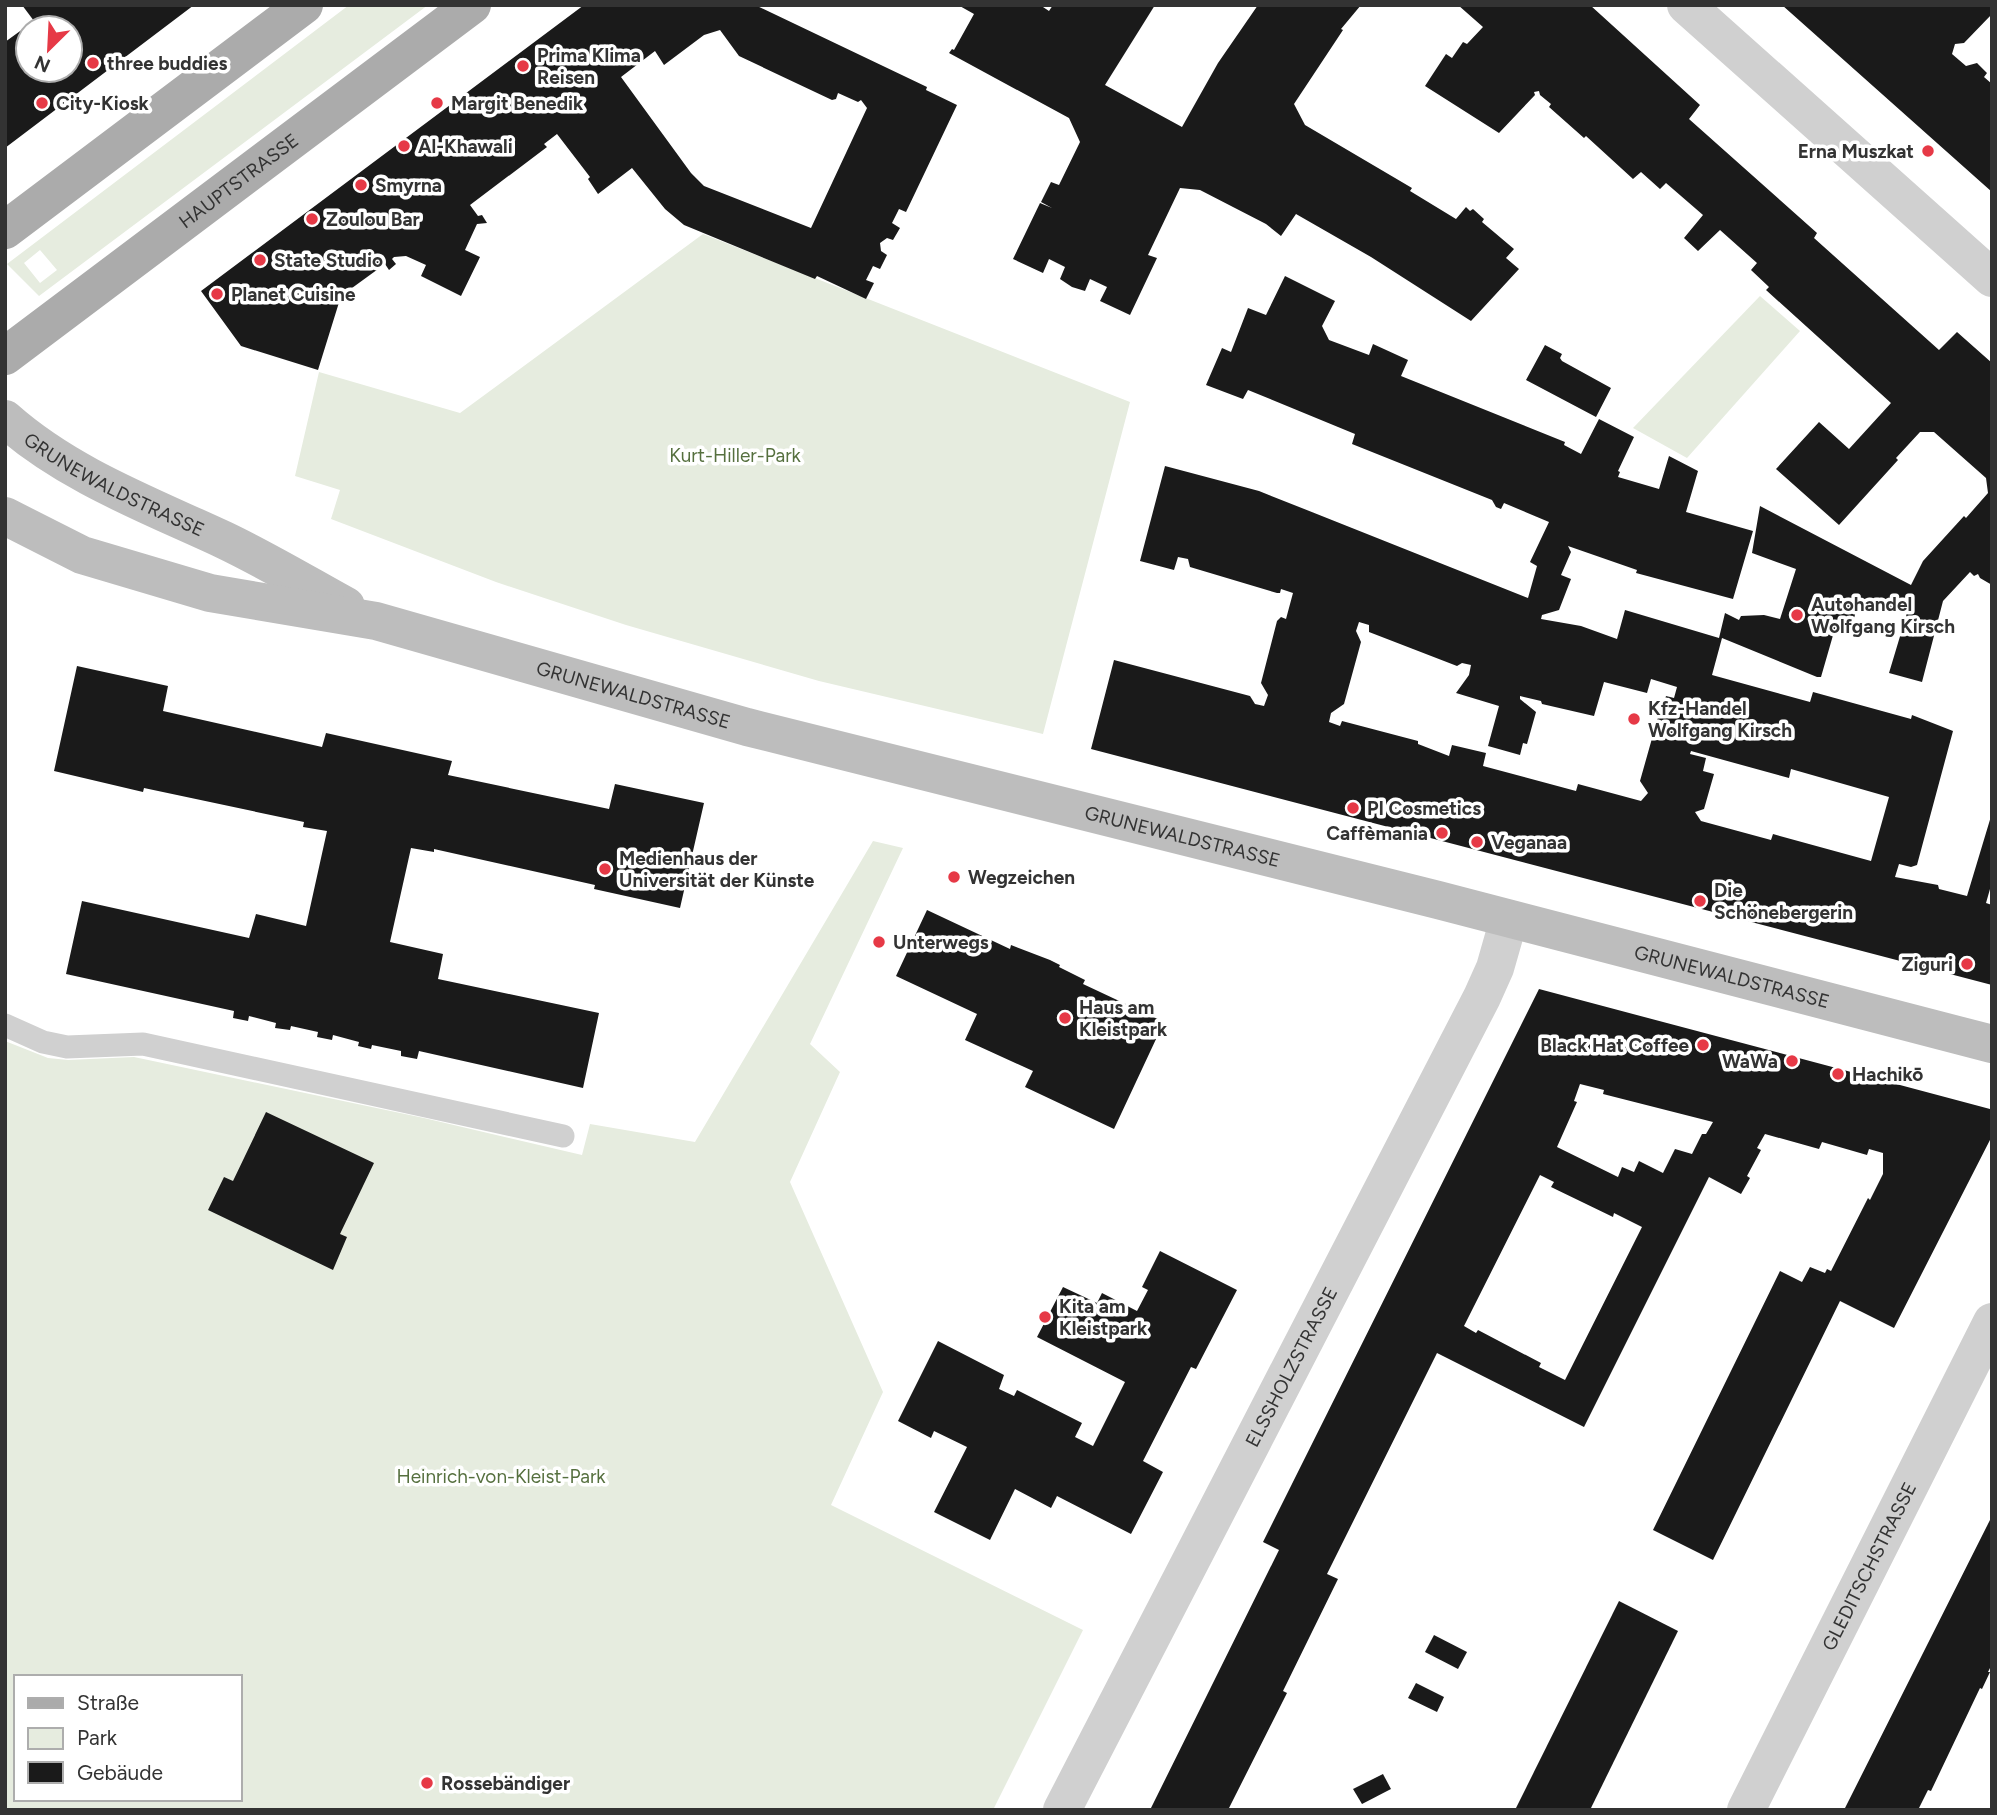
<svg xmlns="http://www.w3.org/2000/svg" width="1997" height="1815" font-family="Figtree,sans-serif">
<rect width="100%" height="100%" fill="#fff"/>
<g fill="#e6ecdf" fill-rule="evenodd">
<path d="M349,5H428L39,296L7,264ZM40,250L57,270L40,283L24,263Z"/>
<path d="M703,234L1130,402L1043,734L819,681L626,625L496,582L331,519L340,490L295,476L319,372L460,413Z"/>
<path d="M1760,296L1800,331L1687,458L1633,428Z"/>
<path d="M873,841L903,848L810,1044L840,1072L790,1182L883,1392L831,1505L1083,1630L993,1810H5V1041L48,1058L68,1060L134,1057L424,1118L582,1155L590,1124L695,1142ZM16,1677H240V1799H16Z"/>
</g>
<g fill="#1a1a1a" fill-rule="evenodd">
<path d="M22,5H194L5,148V42L34,21ZM28,28H70V70H28Z"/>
<path d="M584,5H755L927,87L926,90L957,105L906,212L899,209L892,223L900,228L893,240L887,238L880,243L881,251L887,255L880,269L873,266L866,280L874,283L866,299L817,276L815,279L684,225L665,209L632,168L598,194L588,179L590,177L557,134L544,144L547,147L470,205L478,216L482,215L487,223L477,224L465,250L480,257L461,296L421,276L426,265L406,256L394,257L392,259L396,264L389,270L385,264L341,296L318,370L241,346L201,291ZM720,30L739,56L832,100L836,99L838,93L858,102L861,100L867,108L811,228L704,186L691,173L621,77L655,51L664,65L704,35Z"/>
<path d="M958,5H1040L1049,11L1053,5H1155L1105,85L1182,127L1218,63L1258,5H1361L1341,29L1343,30L1294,104L1305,125L1412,188L1410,191L1456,219L1466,207L1470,211L1473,209L1484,219L1482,222L1514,249L1506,258L1519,269L1471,321L1371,257L1296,214L1281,236L1266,224L1200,190L1180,188L1148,255L1157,258L1130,315L1100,301L1107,287L1090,279L1085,291L1072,287L1060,279L1065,267L1049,259L1043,273L1013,259L1040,203L1052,208L1041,202L1051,182L1059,185L1080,142L1069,118L949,53L952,49L954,50L974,14Z"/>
<path d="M1458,5H1590L1700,105L1689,119L1817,233L1814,238L1939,350L1957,332L1992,363V585L1980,578L1978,574L1974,576L1970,572L1943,601L1922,682L1889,673L1907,613L1859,600L1853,622L1838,618L1821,677H1817L1722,638L1712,675L1810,702L1813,692L1911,719L1912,715L1953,731L1917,865L1911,867L1899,864L1895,877L1938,885L1939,889L1967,896L1992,813V889H1990L1986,903L1992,905V985L1091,749L1114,660L1250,696L1255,704L1264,706L1268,695L1261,683L1277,621L1281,617L1286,619L1293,593L1281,589L1280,593H1277L1190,567L1188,559L1178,557L1174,570L1140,561L1165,466L1259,491L1528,598L1537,566L1530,562L1549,522L1504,503L1501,509L1496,507L1492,500L1352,444L1355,434L1248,390L1243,399L1206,385L1222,348L1231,352L1248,308L1266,315L1285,276L1335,301L1322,326L1329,340L1369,355L1373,344L1408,360L1401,376L1565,442L1564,445L1581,454L1599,419L1634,437L1618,471L1620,472L1618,477L1659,489L1669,456L1698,471L1686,512L1753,531L1733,599L1636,573L1637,570L1568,546L1571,552L1561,575L1571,579L1559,610L1542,615L1541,619L1581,626L1617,639L1625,610L1719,638L1725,613L1739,620L1741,616L1764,615L1780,619L1796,569L1752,553L1760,506L1911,585L1923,561L1964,516L1966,518L1988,493L1986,478L1934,432H1920L1896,458L1898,460L1839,525L1776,469L1819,422L1849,449L1891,403L1766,290L1769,287L1751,270L1757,263L1720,230L1698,251L1684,238L1703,215L1666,183L1660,189L1641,172L1633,179L1586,136L1584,138L1549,107L1551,104L1540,95L1539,91L1534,92L1535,95L1499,133L1425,86L1446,54L1452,58L1463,42L1467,44L1483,27ZM1359,622L1369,625V632L1457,666L1462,663L1471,665L1469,675L1456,693L1499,706L1488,746L1520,755L1523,743L1527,744L1536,712L1520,699V696L1541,701L1542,704L1594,716L1604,682L1647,693L1651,679L1677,687L1674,698L1666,696L1662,710H1660L1640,781L1648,793L1641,801L1578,784L1576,791L1483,766L1486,753L1452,745L1449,756L1418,744V741L1342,721L1340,726L1329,722L1331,713L1344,704L1361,642L1356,631ZM1691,751L1789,778L1791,769L1889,797L1871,861L1773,834L1771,840L1701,821L1695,812L1704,809L1714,774L1703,771L1706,758L1690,754Z"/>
<path d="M1782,5H1992V14L1964,43L1955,44L1952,54L1966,66L1977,63L1987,73L1984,77L1992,84V192Z"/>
<path d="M1545,345L1562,354L1560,358L1562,361L1611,388L1596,417L1526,380Z"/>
<path d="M77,666L168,686L163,711L322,747L326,733L452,761L448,775L609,809L615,784L704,803L680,908L594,889L595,885L434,849V852L411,848L390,942L443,954L438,979L599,1013L583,1088L419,1051L417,1059L401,1056V1051L372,1045L371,1049L358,1046L359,1042L333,1035L332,1040L317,1037L318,1032L291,1026L290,1030L275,1028L276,1023L249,1016L248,1021L233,1018L234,1011L66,974L82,901L249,938L256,914L306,926L327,831L303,827L304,822L144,788L143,792L54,771Z"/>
<path d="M927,910L1010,949L1011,945L1050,960L1060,965L1059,967L1085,980L1083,984L1164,1022L1114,1129L1025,1087L1033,1071L965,1040L977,1014L896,976Z"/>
<path d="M1539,989L1990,1109L1992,1136L1894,1328L1840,1301L1713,1560L1653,1530L1780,1271L1802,1282L1810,1267L1825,1273L1827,1269L1831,1271L1868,1198L1870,1200L1883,1174V1153L1869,1149L1867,1155L1822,1142L1819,1149L1765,1134L1757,1148L1761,1150L1747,1176L1750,1178L1741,1194L1709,1177L1584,1427L1437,1353L1327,1574L1338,1579L1283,1691L1287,1693L1228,1810H1150L1279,1550L1263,1542ZM1580,1084L1604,1090L1603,1094L1713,1122L1706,1134H1702L1692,1154L1675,1149L1663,1173L1639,1161L1634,1172L1622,1167L1618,1177L1557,1147L1577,1102L1574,1101ZM1540,1175L1554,1182L1551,1187L1613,1217L1614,1213L1642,1227L1565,1380L1539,1367L1541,1363L1478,1330L1476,1333L1464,1326Z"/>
<path d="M266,1112L374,1163L340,1234L347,1237L333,1270L208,1210L224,1177L233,1181Z"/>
<path d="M1160,1251L1237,1290L1196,1369L1191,1367L1143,1461L1163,1472L1131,1534L1057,1496L1051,1508L1015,1489L990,1540L934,1512L967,1447L934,1431L931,1438L898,1421L938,1341L1004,1375L999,1389L1014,1396L1017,1390L1082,1423L1075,1437L1093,1446L1125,1382L1037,1337L1063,1287L1097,1303L1102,1293L1137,1311L1148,1290L1142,1287Z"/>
<path d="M1992,1516V1664L1988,1672H1990L1982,1689L1980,1688L1931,1791L1928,1790L1918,1810H1844Z"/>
<path d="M1619,1601L1678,1631L1590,1810H1515Z"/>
<path d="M1434,1635L1467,1652L1458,1669L1425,1652Z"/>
<path d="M1416,1683L1444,1697L1437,1712L1408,1698Z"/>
<path d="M1383,1774L1391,1789L1362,1804L1353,1789Z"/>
</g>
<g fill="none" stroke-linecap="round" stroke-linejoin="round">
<path stroke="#d0d0d0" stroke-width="23" d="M5,1025L43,1042L67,1047L143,1044L563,1136"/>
<g stroke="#d0d0d0" stroke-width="38">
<path d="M1686,5L1992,278"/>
<path id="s1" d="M1062,1810L1482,997L1495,968L1509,919"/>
<path id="s2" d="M1746,1810L1992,1322"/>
</g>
<g stroke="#bdbdbd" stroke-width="38">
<path id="s3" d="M5,419C68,475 149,505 224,540C266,560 306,584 346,606"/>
<path id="s4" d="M5,516L82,555L210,593L376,621L747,727L1438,900L1992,1044"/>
</g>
<g stroke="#ababab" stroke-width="38">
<path d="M5,230L304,5"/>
<path id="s5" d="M5,356L472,5"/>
</g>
</g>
<g fill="#e63946" stroke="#fff" stroke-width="2.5">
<circle cx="93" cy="63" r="7"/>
<circle cx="523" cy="66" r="7"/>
<circle cx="42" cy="103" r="7"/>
<circle cx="437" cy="103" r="7"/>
<circle cx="404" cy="146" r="7"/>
<circle cx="1928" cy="151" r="7"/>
<circle cx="361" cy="185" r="7"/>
<circle cx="312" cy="219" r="7"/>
<circle cx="260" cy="260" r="7"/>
<circle cx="217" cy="294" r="7"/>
<circle cx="1797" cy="615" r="7"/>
<circle cx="1634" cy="719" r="7"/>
<circle cx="1353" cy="808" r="7"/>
<circle cx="1442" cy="833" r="7"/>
<circle cx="1477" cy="842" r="7"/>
<circle cx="605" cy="869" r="7"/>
<circle cx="954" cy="877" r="7"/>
<circle cx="1700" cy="901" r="7"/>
<circle cx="879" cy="942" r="7"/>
<circle cx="1967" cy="964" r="7"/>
<circle cx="1065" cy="1018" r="7"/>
<circle cx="1703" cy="1045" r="7"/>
<circle cx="1792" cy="1061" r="7"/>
<circle cx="1838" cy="1074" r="7"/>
<circle cx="1045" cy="1317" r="7"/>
<circle cx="427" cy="1783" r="7"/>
</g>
<g text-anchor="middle" stroke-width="7" stroke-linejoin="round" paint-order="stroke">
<g font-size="19" font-weight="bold" fill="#333" stroke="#fff" text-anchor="start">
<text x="537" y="62">Prima Klima<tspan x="537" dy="22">Reisen</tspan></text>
<text x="107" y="70">three buddies</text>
<text x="56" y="110">City-Kiosk</text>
<text x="451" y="110">Margit Benedik</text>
<text x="418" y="153">Al-Khawali</text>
<text x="1914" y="158" text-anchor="end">Erna Muszkat</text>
<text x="375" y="192">Smyrna</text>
<text x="326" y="226">Zoulou Bar</text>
<text x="274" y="267">State Studio</text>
<text x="231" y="301">Planet Cuisine</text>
<text x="1811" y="611">Autohandel<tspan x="1811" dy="22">Wolfgang Kirsch</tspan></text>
<text x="1648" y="715">Kfz-Handel<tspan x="1648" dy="22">Wolfgang Kirsch</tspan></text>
<text x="1367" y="815">PI Cosmetics</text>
<text x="1428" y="840" text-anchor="end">Caffèmania</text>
<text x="1491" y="849">Veganaa</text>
<text x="619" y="865">Medienhaus der<tspan x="619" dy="22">Universität der Künste</tspan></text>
<text x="968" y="884">Wegzeichen</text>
<text x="1714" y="897">Die<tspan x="1714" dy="22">Schönebergerin</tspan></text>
<text x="893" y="949">Unterwegs</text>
<text x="1953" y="971" text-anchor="end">Ziguri</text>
<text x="1079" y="1014">Haus am<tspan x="1079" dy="22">Kleistpark</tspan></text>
<text x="1689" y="1052" text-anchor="end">Black Hat Coffee</text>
<text x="1778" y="1068" text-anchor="end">WaWa</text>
<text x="1852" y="1081">Hachikō</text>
<text x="1059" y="1313">Kita am<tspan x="1059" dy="22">Kleistpark</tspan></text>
<text x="441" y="1790">Rossebändiger</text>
</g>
<g font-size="19" fill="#333" stroke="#fff">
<text dy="7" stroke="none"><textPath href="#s5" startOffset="292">HAUPTSTRASSE</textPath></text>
<text dy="7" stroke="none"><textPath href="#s3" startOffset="128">GRUNEWALDSTRASSE</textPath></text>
<text dy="7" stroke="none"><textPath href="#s4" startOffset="656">GRUNEWALDSTRASSE</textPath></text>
<text dy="7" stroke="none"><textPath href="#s4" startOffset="1223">GRUNEWALDSTRASSE</textPath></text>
<text dy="7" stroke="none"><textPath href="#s4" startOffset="1790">GRUNEWALDSTRASSE</textPath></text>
<text dy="7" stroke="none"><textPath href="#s1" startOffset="499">ELSSHOLZSTRASSE</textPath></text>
<text dy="7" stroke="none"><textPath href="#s2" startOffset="273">GLEDITSCHSTRASSE</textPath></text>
</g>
<g font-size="19" fill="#56703f" stroke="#fff">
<text x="735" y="462">Kurt-Hiller-Park</text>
<text x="501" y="1483">Heinrich-von-Kleist-Park</text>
</g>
</g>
<rect width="1997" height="1815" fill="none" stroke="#333333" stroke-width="14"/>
<rect x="14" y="1675" width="228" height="126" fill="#ffffff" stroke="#adadad" stroke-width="2"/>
<rect x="28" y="1698" width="35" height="10" fill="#ababab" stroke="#adadad" stroke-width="2"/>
<text x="77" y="1710" font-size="21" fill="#333333">Straße</text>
<rect x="28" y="1728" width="35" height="21" fill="#e6ecdf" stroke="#adadad" stroke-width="2"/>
<text x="77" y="1745" font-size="21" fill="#333333">Park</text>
<rect x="28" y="1762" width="35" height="21" fill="#1a1a1a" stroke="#adadad" stroke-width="2"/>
<text x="77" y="1780" font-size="21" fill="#333333">Gebäude</text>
<g transform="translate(49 49) rotate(204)"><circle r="33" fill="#ffffff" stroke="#adadad" stroke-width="2"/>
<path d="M0-5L12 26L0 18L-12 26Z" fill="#e63946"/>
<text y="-10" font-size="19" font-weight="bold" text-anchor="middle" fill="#333333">N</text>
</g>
</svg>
